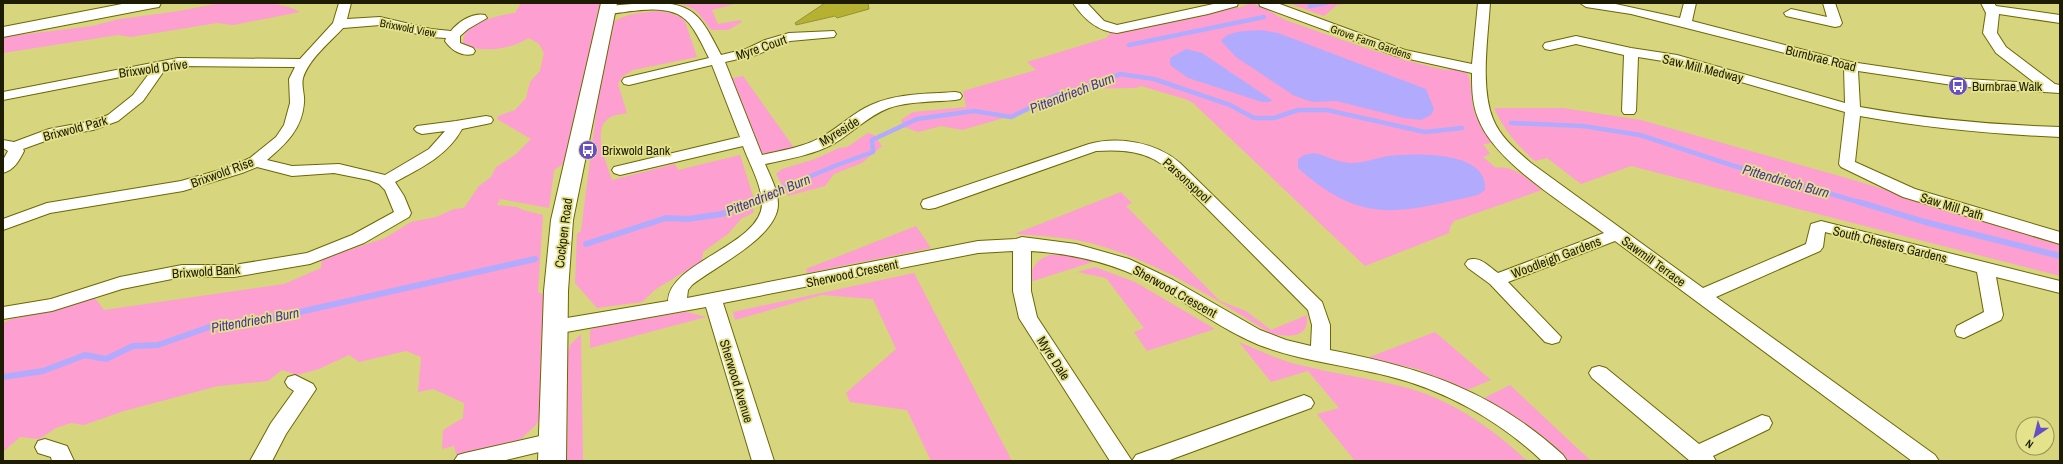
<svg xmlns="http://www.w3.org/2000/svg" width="2063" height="464" font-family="'Archivo Narrow',sans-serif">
<rect width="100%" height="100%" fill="#d7d57e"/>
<g fill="#fd9fd1">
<path d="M221,3C246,3 279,0 300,12L233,25L217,23L131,37L118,35L3,53V37L92,26L119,19L173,12Z"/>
<path d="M521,3H603L563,164L554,170L549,208L500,199L497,205L517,207L523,210L543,215L538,292L545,295L541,340L540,417L536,425L522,438L507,445L457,457L454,446L442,449L443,430L463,418L464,403L433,389L418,392L421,357L406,351L359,362L349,355L319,369L297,375L282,370L268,381L218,386L124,411L84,425L71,423L56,428L39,439L20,437L3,452V323L11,319L54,310L94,297L104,310L284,284L321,268L322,259L385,238L411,222L436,217L454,209L464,208L479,186L491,177L496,167L515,155L531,139L497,119L498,116L515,110L526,98L530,82L540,71L544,53L539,44L529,38C508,50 487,52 464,46C457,23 500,15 515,13Z"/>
<path d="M662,3H738L712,10L718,24L740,20L742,22L728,30H711C693,5 693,5 662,3Z"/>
<path d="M1288,3H1353L1337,5L1324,16Z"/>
<path d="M1249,4C1263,4 1275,16 1288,21C1340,39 1392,59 1446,70C1478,62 1468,91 1474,110C1477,122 1486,133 1492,143L1483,144L1490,154L1483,157L1496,168C1515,165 1528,180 1542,190L1454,221L1450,227L1449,233L1365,266L1193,103L1185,99L1141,86L1136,88L1063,89L1060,90L1048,105L962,130L941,126L918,132L904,127L901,120L913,112L966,107L963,91L1036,70L1027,62L1106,38L1111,32L1177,21L1235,5L1239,8Z"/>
<path d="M658,11L670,13L684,19L697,57L633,70L622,77L618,84L627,113C622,114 613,115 609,118C591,130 607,164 612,180L675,164L678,170L740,155L754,199L753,213L742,218L728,234L703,252L702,261L656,289L642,302L597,308L575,283L577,234L581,231L599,90L612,23C626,13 641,13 658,11Z"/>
<path d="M743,76L795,149L758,155L727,79Z"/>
<path d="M1494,108H1563L1641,120L1843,177L2060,242V276L1631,166L1581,184L1547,158L1535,161C1517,145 1504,130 1494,108Z"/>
<path d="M868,133L874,135L882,146L862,163L834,174L825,186L788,196L776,174L782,169L815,159L839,148L847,147Z"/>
<path d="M1121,192L1132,203L1126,206L1220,301L1246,311L1271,330L1307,315C1309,339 1290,337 1272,334C1213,298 1158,261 1090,243C1066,237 1040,236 1015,234Z"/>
<path d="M916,226L931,248L807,273L806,269Z"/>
<path d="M1049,255H1073L1096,261L1030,282C1030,268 1037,260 1049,255Z"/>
<path d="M1095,267L1135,282L1215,329L1147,351L1134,332L1144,328L1106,278L1077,272Z"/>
<path d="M914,273L1012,461H931L907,410L850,402L846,393L896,349L873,299L822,295L735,320L733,312Z"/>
<path d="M686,312L706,317L590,348V330L596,327Z"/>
<path d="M1435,332L1491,380L1467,390L1417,369L1367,358Z"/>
<path d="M581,334L583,461H567L568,352L570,345Z"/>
<path d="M1239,342C1260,351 1281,361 1304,366C1336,374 1368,378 1400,386C1447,397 1493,428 1527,461H1355L1317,414L1339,408L1308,371L1271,382Z"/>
<path d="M1510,385L1591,461H1566L1483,401L1486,397Z"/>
</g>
<g fill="#b2abfd">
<path d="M1261,30L1278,33L1426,89L1434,109L1431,115L1421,120L1404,118L1336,101L1314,102L1306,100L1293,95L1236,57L1221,41C1228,30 1249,31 1261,30Z"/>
<path d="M1186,49L1202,53L1272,100L1270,102H1262L1188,78L1170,65V58Z"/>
<path d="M1314,153C1328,156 1338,163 1352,163C1364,163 1376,158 1388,156C1414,153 1489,150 1485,190L1478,195C1400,212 1364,227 1298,168V159L1304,155Z"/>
</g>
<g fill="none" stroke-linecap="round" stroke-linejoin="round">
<g stroke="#b2abfd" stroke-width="4.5">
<path d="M1310,6L1326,3"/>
<path d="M1129,45L1264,17"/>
<path d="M1511,123L1583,126L1640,135L1731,165L1862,203"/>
<path d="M747,203L837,165L873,152L872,140L917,119L974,111L1011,117L1057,95L1091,86L1120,74L1154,79L1230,105L1254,118H1274L1298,110H1327L1425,132L1462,128"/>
</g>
<g stroke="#b2abfd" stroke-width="6">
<path d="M1859,202L1925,222L2060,256"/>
<path d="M586,244L666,218L688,219L722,214L749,202"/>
<path d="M3,377L43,371L85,355L106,359L133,346L158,345L215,325L255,322L535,259"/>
</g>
</g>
<path fill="#b6b130" stroke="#94923a" d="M825,3H868L869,9L837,18L835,16L796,25L795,23Z"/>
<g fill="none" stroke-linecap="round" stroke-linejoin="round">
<g stroke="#6c6800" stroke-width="2">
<g id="minor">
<path d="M339,3H351L347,19L380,17L431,29L451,31C458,22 473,12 485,15L487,18L468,29L460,36V43L473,48L475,51L473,54C462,57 451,50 445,41L446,38L430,37L380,25L343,28C330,42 309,59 303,78C301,86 305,95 304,103C302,129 286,144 267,160L292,166L339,164L385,175L429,149L445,131L422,134L417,132L414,129L417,126L456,121L486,116L491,117L493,120L491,123L462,129C447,156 421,168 395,182L404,196L411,213L409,217L364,243L310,264L234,277H182L122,289L52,311L3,319V307L51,299L120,277L182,265H234L307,253L352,235L394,212L385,190L379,184L369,180L334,173L292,176L257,167L242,173L183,191L50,213L3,230V219L47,203L181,181L230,167L250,158L276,137L284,125L290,103L289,79L295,67L178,66L166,68L143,101L118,121L93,130L59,136L23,149L24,151C19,161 14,170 3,173V160L8,151L3,148V140L14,142L49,129L92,121L108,115L133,95L151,71L3,100V92L178,58L300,59L333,23Z"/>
<path d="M644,3C693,1 700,14 721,55L746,49L765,40L789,33L834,31L836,34L834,37L790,41L756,55L725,62L762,155C783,150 806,147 825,135C841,126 854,112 871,105C897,93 927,94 955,92L960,93L962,96L960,99L955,100C933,102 910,101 889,108C868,116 853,132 835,143C813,155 789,159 765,164C770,176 778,190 778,204C778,237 714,267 692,285L688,290L687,298L978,241L1016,239L1022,237L1076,244L1129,259L1173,280L1260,330L1286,340L1311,346L1312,325L1308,310L1168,169C1148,151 1122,149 1096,151L935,208L929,209L923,208L921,204L923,200L1089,144C1118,136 1156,142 1180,163L1322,302L1330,325V350C1422,368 1492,390 1563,455L1567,461H1542C1500,421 1445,390 1388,376C1345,365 1301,361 1259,345C1225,331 1194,308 1163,289C1121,265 1078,254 1031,251V291L1037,317L1132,461H1110L1019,318L1013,291V251L978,253L723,303L774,461H752L706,307L555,334L548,332L546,327L548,322L555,320L668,301C669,262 761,245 762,204C762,185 749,163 743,146L620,175L614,173L612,170L614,167L740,137L712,65L629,85L624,84L622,81L624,78L709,58C703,46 697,33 689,23C671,1 632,12 608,14L602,10L608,6Z"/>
<path d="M1073,3H1087L1104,21L1117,25L1218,3H1238L1237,6L1208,14L1117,33C1097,31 1084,19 1073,3Z"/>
<path d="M1259,3H1277L1405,50L1472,64L1478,3H1490C1488,37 1480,87 1493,119C1500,137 1516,150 1531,163L1703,288L1806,244L1811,224L1821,221L2060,281V293L1996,277L2003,315L2001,320L1964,338L1957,336L1955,331L1957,326L1984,312L1977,272L1825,232L1823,247L1820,251L1716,297L1935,455L1939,461H1912L1615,241L1508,282L1561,337L1559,342L1552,344L1545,342L1490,284L1468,268L1465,264L1468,260C1480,256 1488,266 1498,273L1604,233C1566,205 1494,162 1478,118C1472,103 1472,88 1472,73L1396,56L1260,6Z"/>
<path d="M1580,3H1611L1680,18L1684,3H1696L1692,21L1851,62L1966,79L2035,83L1996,53L1983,33L1986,13L1981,3H1994L1996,6L2060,15V23L1999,14L1997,33L2006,47L2055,84L2060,85V93L1966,87L1858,71L1860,107C1927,119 1992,125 2060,127V137C1992,134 1927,128 1860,116L1855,162L1915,189L2060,232V244L1903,197L1841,167L1839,164L1845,112L1675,63L1638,57L1636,111L1634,114H1624L1622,111L1624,55L1576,44L1550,50L1545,49L1543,46L1545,43L1576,36L1631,48L1677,55L1845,103L1844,68L1631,14L1586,7Z"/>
<path d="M1823,3H1835L1842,23L1840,26L1835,27L1786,16L1784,13L1791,9L1827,17Z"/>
<path d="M1599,366L1606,368L1699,444L1762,415L1769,417L1772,423L1769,429L1713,456L1716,461H1690L1592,378L1589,373L1592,368Z"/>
<path d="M295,375L313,384L316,389L286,434L272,461H250L271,423L294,391L288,387L285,382L288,377Z"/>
<path d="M1304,395L1311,398L1314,403L1311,408L1167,461H1132L1136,455Z"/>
<path d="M553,433L560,435L563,441L560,447L502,461H454L458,455L465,453Z"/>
<path d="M45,439L67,446L74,461H52L51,457L38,453L35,447L38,441Z"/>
</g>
</g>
<g stroke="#6c6800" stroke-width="2">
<g id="secondary">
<path d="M127,3H161L159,7L153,8L3,37V27Z"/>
<path d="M601,3H617L573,220L568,291L566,461H538L544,291L551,220Z"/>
</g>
</g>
<use href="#minor" fill="#fff" fill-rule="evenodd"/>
<use href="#secondary" fill="#fff" fill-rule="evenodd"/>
</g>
<defs>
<g id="bus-disc" transform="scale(1)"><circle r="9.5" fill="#664ec7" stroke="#e4e28b"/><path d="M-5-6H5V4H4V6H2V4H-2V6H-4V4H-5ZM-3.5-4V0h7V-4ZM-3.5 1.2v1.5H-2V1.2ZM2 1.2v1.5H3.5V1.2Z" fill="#fff"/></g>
</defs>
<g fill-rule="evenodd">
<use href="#bus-disc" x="1958" y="86"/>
<use href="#bus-disc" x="588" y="150"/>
</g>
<g text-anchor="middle" stroke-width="3.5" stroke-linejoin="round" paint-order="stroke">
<g font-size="11" fill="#1d1c02" stroke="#e4e28b">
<text transform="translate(408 28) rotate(11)" y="4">Brixwold View</text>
<text transform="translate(1371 42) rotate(19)" y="4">Grove Farm Gardens</text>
</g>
<g font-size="13" fill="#1d1c02" stroke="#e4e28b">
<text transform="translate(761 47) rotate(-19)" y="5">Myre Court</text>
<text transform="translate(1821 58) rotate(14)" y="5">Burnbrae Road</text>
<text transform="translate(153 68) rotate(-8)" y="5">Brixwold Drive</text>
<text transform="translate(1703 68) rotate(14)" y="5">Saw Mill Medway</text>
<text transform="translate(75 128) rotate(-15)" y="5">Brixwold Park</text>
<text transform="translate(839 131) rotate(-31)" y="5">Myreside</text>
<text transform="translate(222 172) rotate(-20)" y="5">Brixwold Rise</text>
<text transform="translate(1187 180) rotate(42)" y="5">Parsonspool</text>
<text transform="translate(1952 206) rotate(17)" y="5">Saw Mill Path</text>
<text transform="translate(563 233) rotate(-83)" y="5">Cockpen Road</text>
<text transform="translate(1890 244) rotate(14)" y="5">South Chesters Gardens</text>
<text transform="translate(1556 257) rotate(-21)" y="5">Woodleigh Gardens</text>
<text transform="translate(1654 261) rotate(36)" y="5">Sawmill Terrace</text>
<text transform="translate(206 271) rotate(-4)" y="5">Brixwold Bank</text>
<text transform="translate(852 273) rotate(-12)" y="5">Sherwood Crescent</text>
<text transform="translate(1175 291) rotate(29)" y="5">Sherwood Crescent</text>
<text transform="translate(1054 358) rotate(57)" y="5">Myre Dale</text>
<text transform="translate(737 381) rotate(73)" y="5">Sherwood Avenue</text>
</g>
<g font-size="13" fill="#1d1c02" stroke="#e4e28b" text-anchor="start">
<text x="1972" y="91">Burnbrae Walk</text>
<text x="602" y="155">Brixwold Bank</text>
</g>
<g font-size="14" font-style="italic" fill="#4c30a3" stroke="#e4e28b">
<text transform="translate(1072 93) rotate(-21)" y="5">Pittendriech Burn</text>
<text transform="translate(1786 181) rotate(16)" y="5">Pittendriech Burn</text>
<text transform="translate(768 195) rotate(-22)" y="5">Pittendriech Burn</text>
<text transform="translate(255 320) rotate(-10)" y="5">Pittendriech Burn</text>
</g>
</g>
<rect width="2063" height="464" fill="none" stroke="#1d1c02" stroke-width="8"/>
<g transform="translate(2035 436) rotate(215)"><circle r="19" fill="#e4e28b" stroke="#949354"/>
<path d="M0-3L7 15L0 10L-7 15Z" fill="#664ec7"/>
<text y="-6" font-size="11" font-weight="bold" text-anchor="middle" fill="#1d1c02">N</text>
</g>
</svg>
